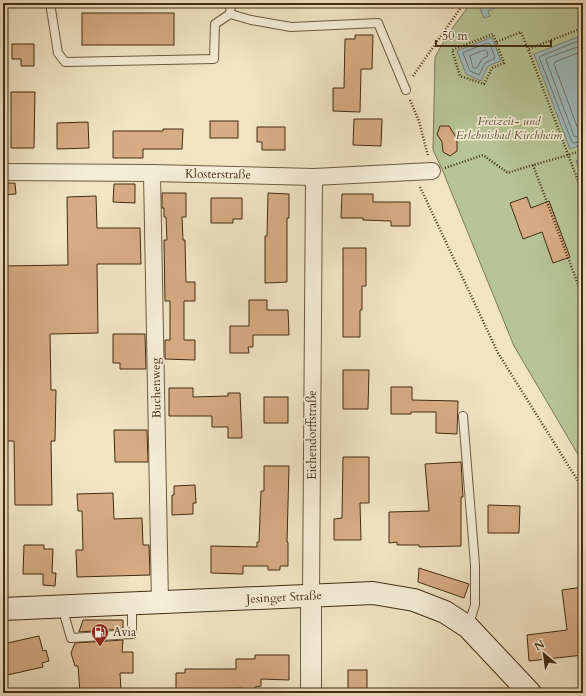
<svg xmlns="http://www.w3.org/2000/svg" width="586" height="696" font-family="Cardo,serif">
<rect width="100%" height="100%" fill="#f0e4c3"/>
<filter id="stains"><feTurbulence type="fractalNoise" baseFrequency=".005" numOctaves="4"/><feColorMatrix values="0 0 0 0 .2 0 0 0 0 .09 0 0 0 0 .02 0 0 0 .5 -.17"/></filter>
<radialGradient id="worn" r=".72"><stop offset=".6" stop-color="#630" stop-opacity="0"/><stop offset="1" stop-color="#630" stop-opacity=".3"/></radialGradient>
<path fill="#b7c596" stroke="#7d7854" d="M471,3H583V463L514,346L442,169L433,150L435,57L448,34Z"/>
<g fill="#9ebcbe" stroke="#7a8279">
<path d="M481,3H496L497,7L488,11L490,16L484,18L478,4Z"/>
<path d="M583,35V144L570,149L534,54Z"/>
<path d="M492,37L501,61L488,66L481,81L466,74L457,51Z"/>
<path d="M583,158V180L576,161Z"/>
</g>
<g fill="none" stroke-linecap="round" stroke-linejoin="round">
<g stroke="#707468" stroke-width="1">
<path d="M583,39L541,56L539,57L572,142L574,143L583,141"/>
<path d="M488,43L490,44L495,58L485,63L479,75L470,71L463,53Z"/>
<path d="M583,45L547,58L546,60L574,136L576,137L583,136"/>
<path d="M485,50L487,51L488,56L482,59L477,68H473L470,56Z"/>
<path d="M583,51L555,62L554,64L578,129L583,130"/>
</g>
</g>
<g fill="#d7ab84" stroke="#432c12">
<rect x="82" y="13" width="92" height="32"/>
<path d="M355,35H373L372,69H361L360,112L333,111V88H344L345,39H355Z"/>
<path d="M12,44H34V66H21V59H12Z"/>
<path d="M11,92H35L34,148H11Z"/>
<path d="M354,119H382L381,146L353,145Z"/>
<rect x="210" y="121" width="28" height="17"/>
<path d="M88,122L89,148L57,149V123Z"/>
<path d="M440,126H449L457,139V151L450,156L443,152L442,142L437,134Z"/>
<path d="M257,127H285V150H262V142H257Z"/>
<path d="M163,129H183L182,149H143V158H113V131H163Z"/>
<path d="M3,183H15L16,194L3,195Z"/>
<path d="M114,184H135V203L113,202Z"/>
<path d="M162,193H186V217H182L183,240H185L186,282H195V301H184V340H195V360L165,359V340H170V301H165L164,240H167L166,217H164V208H162Z"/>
<path d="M268,193L289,194V218H287V282L265,283V236H267Z"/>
<path d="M342,194H373V202H410V226H391V221L363,220V218H341Z"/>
<path d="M96,196L97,228H140L141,264H97L98,333L50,334L51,390H56L55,441H51L52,505H15L14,441H3V266L68,265L67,197Z"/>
<path d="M527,197L531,208L549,201L570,257L553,263L542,232L523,239L510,203Z"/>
<path d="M211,198H242V219H233V223H211Z"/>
<path d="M343,248H366V286H362V310H360V337H343Z"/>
<path d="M249,300H267V310H288L289,335H253V347H248L249,353H230V326H249Z"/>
<path d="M113,334H145L146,369H120V363H113Z"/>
<path d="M343,370H369L368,409H343Z"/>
<path d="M391,387H412V400L458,401L457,434L436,433V412H411V414H391Z"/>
<path d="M169,388H193V397L228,396V393H240L242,438H228V427H212V416H169Z"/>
<rect x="264" y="397" width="24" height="26"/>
<path d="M114,430H147L148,462H115Z"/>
<path d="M343,457H369V503H360L361,540H334V519L342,518Z"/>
<path d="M461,462L463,497H461V546L419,547V545H397V542L389,543V512L429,511L425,464Z"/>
<path d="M264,466H289L287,542H288V566H280V570H268V566H243V574L211,573V546L257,547V542H259L261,491H264Z"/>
<path d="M195,485L196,503H193V514L172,515V495H174V486Z"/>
<path d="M113,493L114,519L142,518L143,545H149L150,575L77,577L76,550H83L82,511H78L77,494Z"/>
<path d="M488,505L520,506L519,533H488Z"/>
<path d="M24,545H44V549H53L52,573H56L55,586L43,585V574H23Z"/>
<path d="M419,568L469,584L464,598L418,582Z"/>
<path d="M583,587V655L529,661L527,635L567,630L562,590Z"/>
<path d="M83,620H123V629L79,632Z"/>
<path d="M39,636L43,651L46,650L49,661L42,663L43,667L3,676V644Z"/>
<path d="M123,640L122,652H133V673H120L121,691L80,693L78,666H75L71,653L75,643Z"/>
<path d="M255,655H289V680L261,679V686L255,687V693H241V688L214,689V693H182V692L176,691V673H185V669H236V659H255Z"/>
<rect x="348" y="670" width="19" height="23"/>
</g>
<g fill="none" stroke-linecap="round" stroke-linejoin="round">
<g stroke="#6e5a3e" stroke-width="10">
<g id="service">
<path d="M50,3L58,53L65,62L214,59L215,24L230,14L251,20L291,27L378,23L406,90"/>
<path d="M191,3H203"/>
<path d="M230,14L231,3"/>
<path d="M463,416L475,565V605L468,626"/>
<path d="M62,607L71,638L132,634V604"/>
</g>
</g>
<g stroke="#6e5a3e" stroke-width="18">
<g id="minor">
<path d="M3,172L152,173L314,177L432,171"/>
<path d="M152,173L160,603"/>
<path d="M311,595L314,177"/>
</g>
</g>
<g stroke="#6e5a3e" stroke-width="22">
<path id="tertiary" d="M311,595V693"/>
</g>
<g stroke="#432c12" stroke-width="24">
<path id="secondary" d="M3,609L373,593L414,600L445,612L468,627L530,693"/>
</g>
<g stroke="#432c12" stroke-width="2.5" stroke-dasharray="1 2" stroke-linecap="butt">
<path d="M583,28L528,49L583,194"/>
<path d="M496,42L493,34L452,50L460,76L484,84L492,68L504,63L496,42L521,32L528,49"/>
<path d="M413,76L464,3"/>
<path d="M410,100L419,121L428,156"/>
<path d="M533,165L579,287L583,289"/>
<path d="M445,168L483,155L508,173C533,164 558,159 583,150"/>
<path d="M420,187L498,353L583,489"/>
</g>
<use href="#service" stroke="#f5edd8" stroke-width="8"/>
<use href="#minor" stroke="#f5edd8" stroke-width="16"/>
<use href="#tertiary" stroke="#f5edd8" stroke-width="20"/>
<use href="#secondary" stroke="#f5edd8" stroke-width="22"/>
</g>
<defs>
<g id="fuel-pin" transform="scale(0.9)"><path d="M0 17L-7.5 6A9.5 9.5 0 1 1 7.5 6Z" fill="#8f2418" stroke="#f5edd8"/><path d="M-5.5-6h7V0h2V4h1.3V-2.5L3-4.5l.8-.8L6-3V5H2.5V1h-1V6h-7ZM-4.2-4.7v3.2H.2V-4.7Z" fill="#fff"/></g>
</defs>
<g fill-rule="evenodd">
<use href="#fuel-pin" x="100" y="632"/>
</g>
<g text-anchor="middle" stroke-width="3.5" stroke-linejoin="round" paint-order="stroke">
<g font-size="12" font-style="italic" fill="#605233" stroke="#f5edd8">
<text x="509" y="125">Freizeit- und<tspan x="509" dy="14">Erlebnisbad Kirchheim</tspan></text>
</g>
<g font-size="12" fill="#432c12" stroke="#f5edd8">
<text transform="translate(218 174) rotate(1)" y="4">Klosterstraße</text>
<text transform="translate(156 388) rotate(-91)" y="4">Buchenweg</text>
<text transform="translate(312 435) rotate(-90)" y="4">Eichendorffstraße</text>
<text transform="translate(284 597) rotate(-3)" y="4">Jesinger Straße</text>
</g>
<g font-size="12" fill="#432c12" stroke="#f5edd8" text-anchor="start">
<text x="113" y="636">Avia</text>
</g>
</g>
<rect width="586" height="696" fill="none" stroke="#f0e4c3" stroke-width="16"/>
<rect x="4" y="4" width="578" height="688" fill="none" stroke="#432c12" stroke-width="2"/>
<rect x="8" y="8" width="570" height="680" fill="none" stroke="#432c12"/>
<g transform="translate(544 654) rotate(331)" stroke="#f5edd8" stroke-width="3" paint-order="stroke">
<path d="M0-3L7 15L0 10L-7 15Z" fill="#432c12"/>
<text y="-6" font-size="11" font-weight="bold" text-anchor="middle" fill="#432c12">N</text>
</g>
<path d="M436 40v6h115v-6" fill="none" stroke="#432c12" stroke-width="2"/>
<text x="442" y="40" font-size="12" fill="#432c12" stroke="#f5edd8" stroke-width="3" paint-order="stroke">50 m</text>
<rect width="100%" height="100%" filter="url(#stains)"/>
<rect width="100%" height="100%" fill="url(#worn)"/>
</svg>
